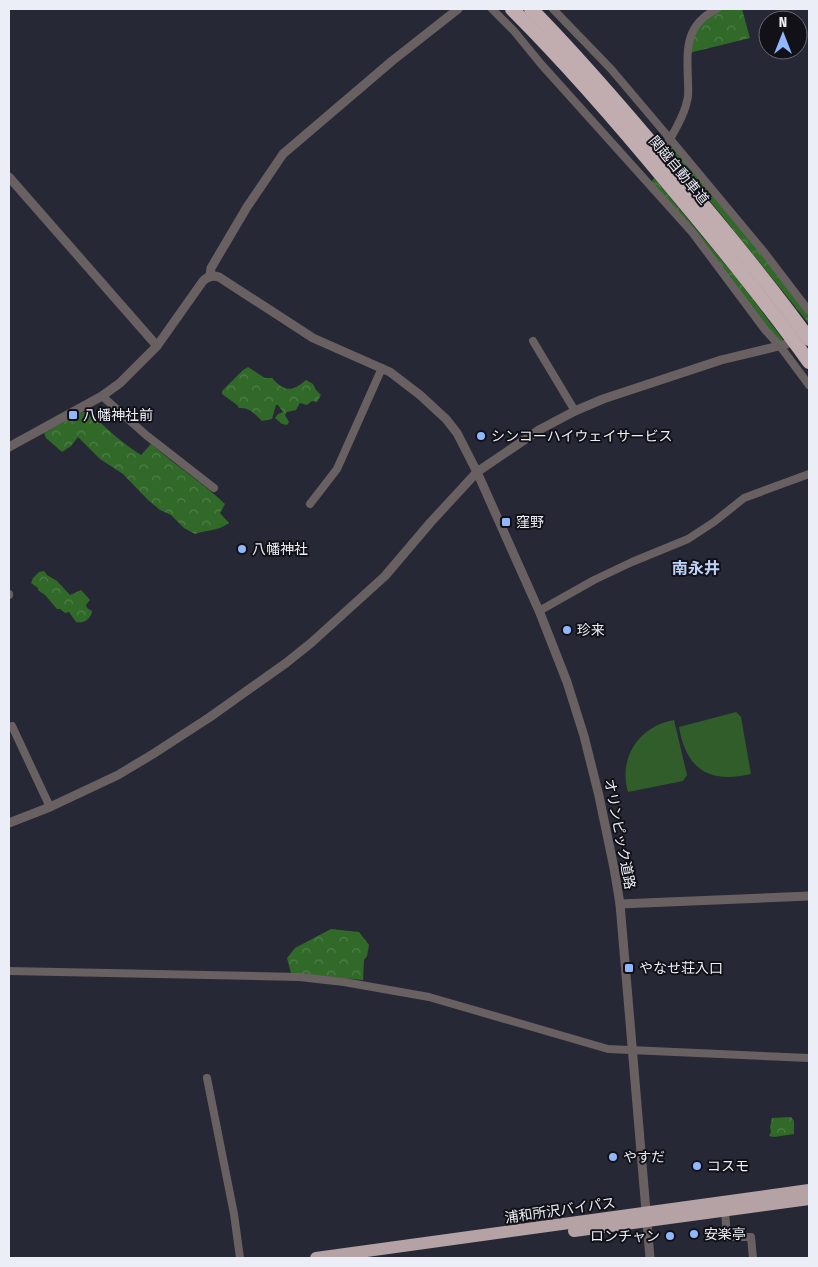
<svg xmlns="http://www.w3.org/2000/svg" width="818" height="1267" font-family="'Fira Sans Condensed','Noto Sans JP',sans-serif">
<defs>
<pattern id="forest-crowns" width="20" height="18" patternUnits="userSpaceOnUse" patternTransform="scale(1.25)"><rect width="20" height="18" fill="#316929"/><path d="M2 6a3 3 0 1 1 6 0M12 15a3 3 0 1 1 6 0" fill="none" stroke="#4f7f49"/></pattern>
</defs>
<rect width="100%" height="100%" fill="#272835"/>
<g fill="#305d2a">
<path d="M736,712L741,717L751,774C709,784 686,769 679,727Z"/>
<path d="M674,720L687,775L683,781L628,792C618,758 639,726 674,720Z"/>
</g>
<g fill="url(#forest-crowns)">
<path d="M722,9H742L750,38L689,53C692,31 703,19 722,9Z"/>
<path d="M673,145L760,252L809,317V324L670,151Z"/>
<path d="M654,178L739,281L784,341H779L775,337L652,184V181Z"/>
<path d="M248,367L265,378H272C284,391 291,393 306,380L313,384L316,390L321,395L317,402L312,401L307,405L300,403L296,410L287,412L285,415L289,422L287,425L282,424L275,418L278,414L283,412L278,405H276L272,419L262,421C255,414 249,407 239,408L237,405L222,394V391L243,370Z"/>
<path d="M89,411C104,427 122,443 141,455L151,444C175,465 202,482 225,504L220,513L229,523C217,532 208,529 195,534L184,528L171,515L160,510L148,500L123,474L100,459L78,437L71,446L62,452L46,438L44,433L80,413Z"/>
<path d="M44,571L47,575L57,581L70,595L81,590L90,600L86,605L87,608L92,611C91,619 84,624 76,622L69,612L65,613L60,609H57L45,595L38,590V588L31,583L33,578L39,572Z"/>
<path d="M331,929L359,932L369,945L367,956L364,960L363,980L291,973L287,958L295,948Z"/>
<path d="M791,1117L794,1121V1134L774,1137L769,1136L771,1132L770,1127L772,1118Z"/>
</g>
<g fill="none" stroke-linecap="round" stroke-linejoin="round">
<g stroke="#696061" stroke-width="8">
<path d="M492,9L514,31L541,64L692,232L766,331L780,346L809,385"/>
<path d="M553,9L611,69L671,140L764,252L809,311"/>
<path d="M665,146C672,137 685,113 687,101C689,95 688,88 688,82C687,51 684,25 717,9"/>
<path d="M533,341L575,411"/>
<path d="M102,396L146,435L214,488"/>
<path d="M310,504L337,469L382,368"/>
<path d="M9,594V595"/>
<path d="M539,611L594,580L632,562L688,539L714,522L744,498L809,474"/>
<path d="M12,726L50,807"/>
<path d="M9,971L299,977L344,982L429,997L608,1049L809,1058"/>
<path d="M207,1078L234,1214L240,1258"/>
<path d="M725,1211L727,1237H751L753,1258"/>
</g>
<g stroke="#696061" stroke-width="9">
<path d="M9,177L157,346"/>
<path d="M210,276L211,268L247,207L283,154L392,61L458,9"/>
<path d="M9,447L102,396L120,383L157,346L203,281C208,276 213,275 219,277L313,338L390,372L420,395L446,419L457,433L477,472L540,613L567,682L584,736L599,796L614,868L620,904L650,1258"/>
<path d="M9,823L50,807L118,775L153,754L210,717L286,663L311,643L385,576L430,523L477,472L539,430L575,411L603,399L721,360L787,344"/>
<path d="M620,904L809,896"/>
</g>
<g stroke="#b4a2a4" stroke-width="12">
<path d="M574,1231L809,1199"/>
<path d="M316,1258L809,1190"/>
</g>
<g stroke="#c1acaf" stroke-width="14">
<path d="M512,9C568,65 620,125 671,187C719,244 766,302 809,362"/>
<path d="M531,9C585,64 635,123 684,182C727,233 770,285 809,339"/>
</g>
</g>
<g fill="#91b8fd" stroke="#111117" stroke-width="2">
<rect x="68" y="410" width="10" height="10" rx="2.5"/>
<circle cx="481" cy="436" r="5"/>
<rect x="501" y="517" width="10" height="10" rx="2.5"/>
<circle cx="242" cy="549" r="5"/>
<circle cx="567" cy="630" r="5"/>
<rect x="624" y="963" width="10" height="10" rx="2.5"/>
<circle cx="613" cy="1157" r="5"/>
<circle cx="697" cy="1166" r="5"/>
<circle cx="694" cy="1234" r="5"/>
<circle cx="670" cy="1236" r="5"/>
</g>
<g text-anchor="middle" stroke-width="4" stroke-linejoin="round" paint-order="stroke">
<g font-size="14" fill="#eceef7" stroke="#111117">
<text transform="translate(679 170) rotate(50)" y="5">関越自動車道</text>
<text transform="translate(620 834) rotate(79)" y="5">オリンピック道路</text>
<text transform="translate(560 1210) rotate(-8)" y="5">浦和所沢バイパス</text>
</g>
<g font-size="14" fill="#eceef7" stroke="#111117" text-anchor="start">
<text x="83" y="420">八幡神社前</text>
<text x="491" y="441">シンコーハイウェイサービス</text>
<text x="516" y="527">窪野</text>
<text x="252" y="554">八幡神社</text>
<text x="577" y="635">珍来</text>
<text x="639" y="973">やなせ荘入口</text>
<text x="623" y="1162">やすだ</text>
<text x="707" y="1171">コスモ</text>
<text x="704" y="1239">安楽亭</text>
<text x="660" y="1241" text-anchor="end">ロンチャン</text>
</g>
<g font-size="16" font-weight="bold" fill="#bcd2fa" stroke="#111117">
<text x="696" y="574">南永井</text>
</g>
</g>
<rect width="818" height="1267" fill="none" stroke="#eceef7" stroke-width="20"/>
<g transform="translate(783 35)"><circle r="24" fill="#111117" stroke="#696971"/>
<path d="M0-4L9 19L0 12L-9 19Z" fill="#91b8fd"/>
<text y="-8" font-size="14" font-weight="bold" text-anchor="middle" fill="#eceef7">N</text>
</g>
</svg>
